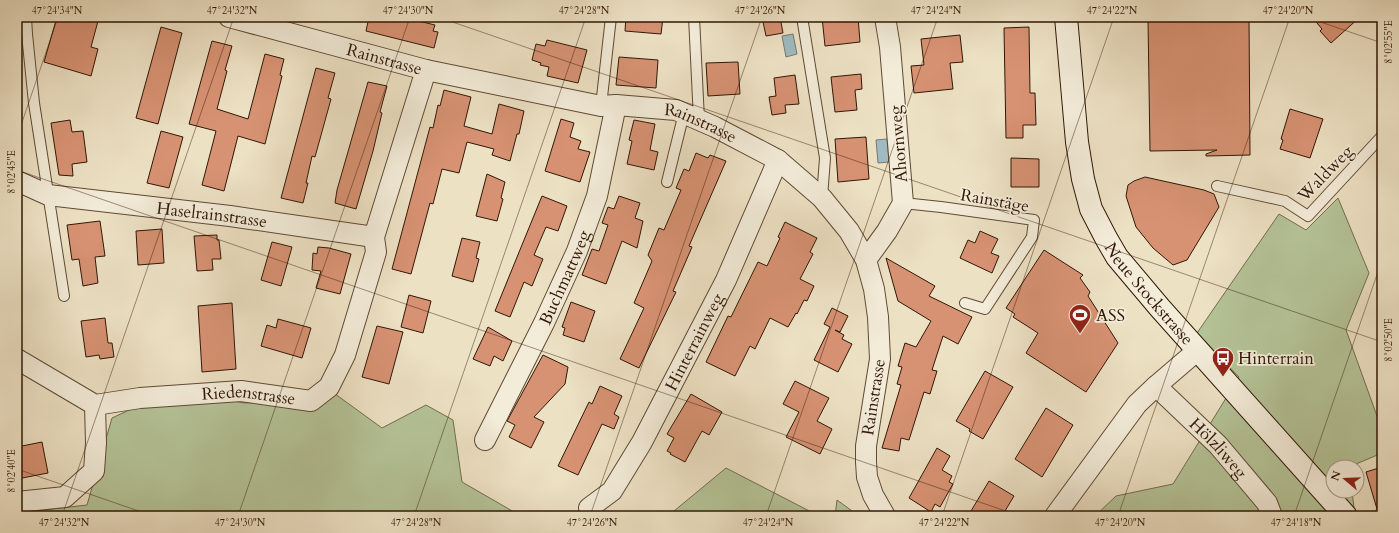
<svg xmlns="http://www.w3.org/2000/svg" width="1399" height="533" font-family="Cardo,serif">
<rect width="100%" height="100%" fill="#ede1c4"/>
<filter id="stains"><feTurbulence type="fractalNoise" baseFrequency=".005" numOctaves="4"/><feColorMatrix values="0 0 0 0 .2 0 0 0 0 .09 0 0 0 0 .02 0 0 0 .5 -.17"/></filter>
<radialGradient id="worn" r=".72"><stop offset=".6" stop-color="#630" stop-opacity="0"/><stop offset="1" stop-color="#630" stop-opacity=".3"/></radialGradient>
<g fill="#b4c397" stroke="#726d4e">
<path d="M1338,198L1369,273L1346,330L1382,430V453L1349,467H1333V491H1352L1355,516H1095L1116,496L1173,484L1239,377L1197,333L1279,214L1306,230Z"/>
<path d="M331,391L382,428L426,405L453,420L462,482L514,512L518,516H17V513L87,505L112,418L142,404L199,394L244,403L285,402Z"/>
<path d="M726,468L819,516H668Z"/>
<path d="M837,500L859,516H835Z"/>
</g>
<g fill="#9fbac0" stroke="#737975">
<path d="M793,34L797,54L786,57L782,36Z"/>
<path d="M887,139L889,162L878,163L876,140Z"/>
</g>
<g fill="#d79273" stroke="#301705">
<path d="M57,17H85L98,21L91,47L98,49L91,76L44,62Z"/>
<path d="M369,17H402L435,25L433,31L438,32L434,48L366,31Z"/>
<path d="M626,17H663L661,34L625,31Z"/>
<path d="M762,17H780L783,33L766,36Z"/>
<path d="M822,17H858L860,42L825,46Z"/>
<path d="M1209,17H1249L1250,155L1206,156V154L1217,150L1150,151L1148,19Z"/>
<path d="M1312,17H1360L1331,43L1320,31L1322,29Z"/>
<path d="M161,27L182,33L158,124L136,118Z"/>
<path d="M1029,27L1030,93H1035L1036,125H1023V138H1006L1004,28Z"/>
<path d="M960,35L963,62L950,63L953,89L914,93L911,66L924,65L921,39Z"/>
<path d="M547,40L587,50L578,83L547,76L549,67L540,65L541,63L532,60L536,44L545,46Z"/>
<path d="M212,41L232,46L225,70L227,71L217,109L248,119L265,54L284,59L280,75L282,76L265,144L238,136L224,191L202,185L216,131L189,124Z"/>
<path d="M619,57L658,60L656,88L616,85Z"/>
<path d="M738,62L740,94L708,96L706,63Z"/>
<path d="M316,68L335,73L328,98L331,99L315,157L312,156L306,183H308L303,203L281,198Z"/>
<path d="M861,74L862,89L855,90L857,110L835,112L831,77Z"/>
<path d="M795,75L799,104L785,105L786,113L772,115L769,97L776,96L774,78Z"/>
<path d="M368,82L387,86L380,112L382,113L373,151L356,209L335,203L337,190Z"/>
<path d="M444,90L471,97L464,126L492,134L499,104L524,111L519,134H517L510,161L492,155L494,149L467,142L459,173L442,169L433,204L430,203L411,274L392,269L430,127L433,128L438,105L440,106Z"/>
<path d="M1290,109L1323,119L1310,158L1280,149L1283,140L1281,139Z"/>
<path d="M561,119L574,123L570,137L581,141L578,149L590,152L580,182L545,171Z"/>
<path d="M70,120L72,132L83,131L87,162L72,164L73,176L59,175L51,123Z"/>
<path d="M634,120L655,124L650,150L658,152L654,170L627,164L632,141L629,140Z"/>
<path d="M161,131L183,137L169,188L147,183Z"/>
<path d="M866,137L869,179L838,182L835,139Z"/>
<path d="M696,153L708,158L710,155L726,161L689,246L692,247L673,291L676,292L639,368L620,359L644,308L634,303L652,261L648,255L659,228L664,230L681,190L676,188L684,169L689,171Z"/>
<path d="M1011,158L1039,159V187H1011Z"/>
<path d="M487,174L505,182L501,198L503,199L497,221L476,216Z"/>
<path d="M1145,177L1204,190L1214,194L1219,207L1187,260L1173,265L1153,248L1136,227L1126,196L1128,185L1134,181Z"/>
<path d="M542,196L567,206L558,231L546,227L534,255L543,259L532,286L524,282L510,317L495,311Z"/>
<path d="M619,196L640,203L635,218L643,221L637,248L622,241L606,284L582,275L592,249L599,251L608,225L602,223L608,207L614,209Z"/>
<path d="M100,221L105,256L95,257L98,283L83,286L79,259L72,260L67,225Z"/>
<path d="M785,222L817,238L810,252L813,254L800,279L814,286L807,301L804,300L797,314L796,313L788,327L770,318L755,349L750,346L735,376L706,362L728,316L731,317L758,262L767,266L780,238L778,237Z"/>
<path d="M162,229L164,263L138,265L136,231Z"/>
<path d="M980,231L998,239L991,253L999,256L992,273L960,258L968,240L975,243Z"/>
<path d="M217,235V240H219L221,259H212L213,270L197,271L194,236Z"/>
<path d="M462,238L480,242L476,258L479,259L473,282L452,276Z"/>
<path d="M272,242L292,247L281,286L261,280Z"/>
<path d="M318,247L329,248L351,254L340,294L316,288L321,271L312,270L313,253L317,254Z"/>
<path d="M1044,250L1083,275L1080,278L1090,292L1088,296L1118,343L1086,392L1026,353L1038,333L1013,317L1015,314L1006,308Z"/>
<path d="M886,258L935,286L929,296L972,317L958,344L943,336L932,370L937,371L930,394L924,392L909,440L901,438L899,451L882,448L901,385L897,384L902,367L898,366L905,343L916,347L931,321L898,301Z"/>
<path d="M409,295L431,301L423,333L401,327Z"/>
<path d="M571,302L595,311L584,342L563,335L565,328L562,327Z"/>
<path d="M232,303L236,369L202,372L198,306Z"/>
<path d="M832,308L848,316L840,332L835,330L844,335L842,339L852,344L838,372L814,360L830,327L824,324Z"/>
<path d="M105,318L108,343H112L114,357L100,359L99,355L86,357L81,321Z"/>
<path d="M278,319L311,328L302,358L261,346L267,325L276,328Z"/>
<path d="M377,326L403,332L389,384L362,377Z"/>
<path d="M488,327L512,341L503,361L494,356L490,366L473,359Z"/>
<path d="M543,355L568,367L565,384L534,417L544,422L531,448L509,437L515,425L507,421Z"/>
<path d="M985,371L1013,387L983,439L969,431L970,429L956,421Z"/>
<path d="M795,381L829,398L817,421L832,429L820,454L786,437L799,412L783,404Z"/>
<path d="M600,386L622,396L614,414L619,417L614,429L602,424L578,475L558,466L589,402L592,404Z"/>
<path d="M691,394L722,412L709,435L702,431L685,462L670,454L671,453L667,451L674,438L667,434Z"/>
<path d="M1046,408L1073,425L1042,477L1015,459Z"/>
<path d="M42,442L48,473L17,479V447Z"/>
<path d="M937,448L950,456L942,470L952,476L949,482L953,484L940,507L935,504L931,512L909,498Z"/>
<path d="M1382,467V508L1377,509L1366,472Z"/>
<path d="M989,481L1014,496L1002,516H968Z"/>
</g>
<g fill="none" stroke-linecap="round" stroke-linejoin="round">
<g stroke="#5f4a35" stroke-width="12">
<g id="lane">
<path d="M26,17L27,34L34,103L64,296"/>
<path d="M694,17L699,120"/>
<path d="M802,17L825,158L822,198"/>
<path d="M601,106L611,17"/>
<path d="M667,182L684,113"/>
<path d="M1217,186L1285,201L1308,216L1382,136"/>
<path d="M903,203L941,207L1034,220L1032,237L985,309L965,303"/>
<path d="M1377,516L1382,514"/>
</g>
</g>
<g stroke="#5f4a35" stroke-width="22">
<g id="street">
<path id="s1" d="M229,17L426,70L601,106L616,105L676,110L715,127L778,160L822,198L849,231L866,260L874,289L878,317L880,359L866,446V462L867,477L873,495L885,516"/>
<path id="s2" d="M17,181L48,195L230,216L374,237"/>
<path d="M866,260L887,231L903,203L890,47L885,17"/>
<path id="s3" d="M17,359L95,405L140,398L241,391L311,401L329,387L345,355L376,252L374,237L426,70"/>
<path id="s4" d="M1156,386L1218,445L1267,503L1272,516"/>
<path id="s5" d="M485,440L544,323L577,251L597,196L616,105"/>
<path d="M17,502L65,497L94,471L96,443L95,405"/>
<path id="s6" d="M589,508L612,491L642,442L726,280L778,160"/>
<path d="M1055,516L1137,404L1156,386L1198,350"/>
</g>
</g>
<g stroke="#301705" stroke-width="24">
<g id="secondary">
<path id="s7" d="M1066,17L1077,142L1083,179L1091,209L1106,238L1117,257L1160,308L1346,516"/>
</g>
</g>
<use href="#lane" stroke="#f3ecd9" stroke-width="10"/>
<use href="#street" stroke="#f3ecd9" stroke-width="20"/>
<use href="#secondary" stroke="#f3ecd9" stroke-width="22"/>
</g>
<path fill="none" stroke="#301705" stroke-width="1" stroke-opacity="0.45" d="M438,17L1382,342M1306,17L1382,43M17,137L58,17M17,170L1020,516M17,469L153,516M62,516L234,17M238,516L410,17M414,516L586,17M590,516L762,17M766,516L938,17M942,516L1114,17M1118,516L1290,17M1294,516L1382,260"/>
<defs>
<g id="stadium-pin" transform="scale(1.15)"><path d="M0 17L-7.5 6A9.5 9.5 0 1 1 7.5 6Z" fill="#8f2418" stroke="#f3ecd9"/><path d="M0-5a6.5 5 0 1 0 0 10a6.5 5 0 1 0 0-10ZM-3.5-1.8h7v3.6h-7Z" fill="#fff"/></g>
<g id="bus-pin" transform="scale(1.15)"><path d="M0 17L-7.5 6A9.5 9.5 0 1 1 7.5 6Z" fill="#8f2418" stroke="#f3ecd9"/><path d="M-5-6H5V4H4V6H2V4H-2V6H-4V4H-5ZM-3.5-4V0h7V-4ZM-3.5 1.2v1.5H-2V1.2ZM2 1.2v1.5H3.5V1.2Z" fill="#fff"/></g>
</defs>
<g fill-rule="evenodd">
<use href="#stadium-pin" x="1080" y="315"/>
<use href="#bus-pin" x="1223" y="358"/>
</g>
<g text-anchor="middle" stroke-width="3.5" stroke-linejoin="round" paint-order="stroke">
<g font-size="17" fill="#301705" stroke="#f3ecd9">
<text dy="6" stroke="none"><textPath href="#s1" startOffset="161">Rainstrasse</textPath></text>
<text dy="6" stroke="none"><textPath href="#s1" startOffset="485">Rainstrasse</textPath></text>
<text transform="translate(898 144) rotate(-95)" y="6">Ahornweg</text>
<text transform="translate(1325 173) rotate(-46)" y="6">Waldweg</text>
<text transform="translate(995 200) rotate(10)" y="6">Rainstäge</text>
<text dy="6" stroke="none"><textPath href="#s2" startOffset="199">Haselrainstrasse</textPath></text>
<text dy="6" stroke="none"><textPath href="#s5" startOffset="181">Buchmattweg</textPath></text>
<text dy="6" stroke="none"><textPath href="#s7" startOffset="297">Neue Stockstrasse</textPath></text>
<text dy="6" stroke="none"><textPath href="#s6" startOffset="199">Hinterrainweg</textPath></text>
<text dy="6" stroke="none"><textPath href="#s3" startOffset="245">Riedenstrasse</textPath></text>
<text transform="translate(873 397) rotate(-81)" y="6">Rainstrasse</text>
<text dy="6" stroke="none"><textPath href="#s4" startOffset="88">Hölzliweg</textPath></text>
</g>
<g font-size="17" fill="#301705" stroke="#f3ecd9" text-anchor="start">
<text x="1096" y="321">ASS</text>
<text x="1238" y="364">Hinterrain</text>
</g>
</g>
<rect width="1399" height="533" fill="none" stroke="#ede1c4" stroke-width="44"/>
<g transform="translate(1345 479) rotate(289)"><circle r="19" fill="#f3ecd9" stroke="#a59784"/>
<path d="M0-3L7 15L0 10L-7 15Z" fill="#8f2418"/>
<text y="-6" font-size="11" font-weight="bold" text-anchor="middle" fill="#301705">N</text>
</g>
<rect x="22" y="22" width="1355" height="489" fill="none" stroke="#301705" stroke-width="1.5"/>
<g font-size="10" text-anchor="middle" fill="#301705">
<text x="57" y="14">47°24'34"N</text>
<text x="232" y="14">47°24'32"N</text>
<text x="408" y="14">47°24'30"N</text>
<text x="584" y="14">47°24'28"N</text>
<text x="760" y="14">47°24'26"N</text>
<text x="936" y="14">47°24'24"N</text>
<text x="1112" y="14">47°24'22"N</text>
<text x="1288" y="14">47°24'20"N</text>
<text transform="translate(1388 42) rotate(-90)" y="4">8°02'55"E</text>
<text transform="translate(11 172) rotate(-90)" y="4">8°02'45"E</text>
<text transform="translate(1388 340) rotate(-90)" y="4">8°02'50"E</text>
<text transform="translate(11 471) rotate(-90)" y="4">8°02'40"E</text>
<text x="64" y="526">47°24'32"N</text>
<text x="240" y="526">47°24'30"N</text>
<text x="416" y="526">47°24'28"N</text>
<text x="592" y="526">47°24'26"N</text>
<text x="768" y="526">47°24'24"N</text>
<text x="944" y="526">47°24'22"N</text>
<text x="1120" y="526">47°24'20"N</text>
<text x="1296" y="526">47°24'18"N</text>
</g>
<rect width="100%" height="100%" filter="url(#stains)"/>
<rect width="100%" height="100%" fill="url(#worn)"/>
</svg>
